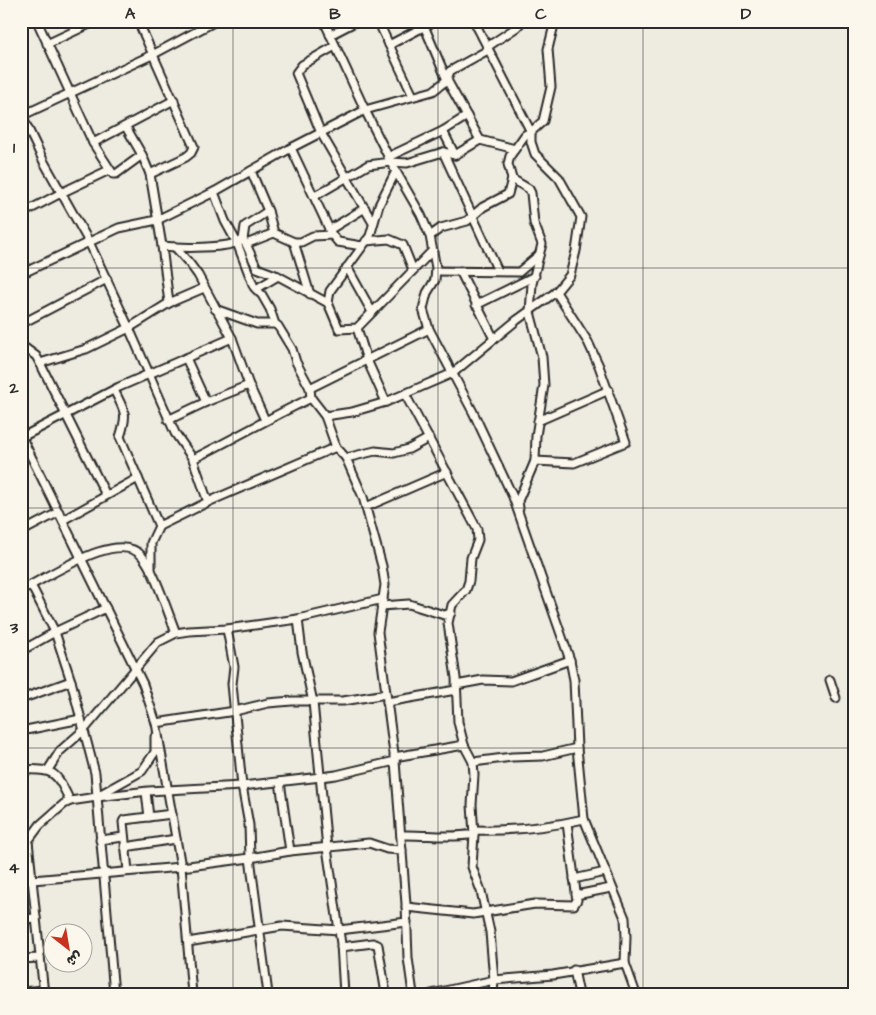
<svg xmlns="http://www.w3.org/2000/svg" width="876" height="1015" font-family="'Architects Daughter','Playpen Sans Arabic',sans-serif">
<rect width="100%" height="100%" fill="#eeebe0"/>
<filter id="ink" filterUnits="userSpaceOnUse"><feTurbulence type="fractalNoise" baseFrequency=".02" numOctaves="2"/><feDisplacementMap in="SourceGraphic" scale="10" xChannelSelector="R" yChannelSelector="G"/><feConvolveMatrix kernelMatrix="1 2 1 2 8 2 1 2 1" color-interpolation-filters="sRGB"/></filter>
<g filter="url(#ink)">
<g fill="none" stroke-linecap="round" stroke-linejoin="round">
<g stroke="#2b2b2b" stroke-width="11">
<g id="minor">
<path d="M37,21L93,143L113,174H116L142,155"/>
<path d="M138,21L194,147L191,153L186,157L150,174"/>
<path d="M324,21L365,110L394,168L421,215L430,236L436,268L435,280L427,293L423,309L429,329L473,412L513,497L570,660L574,680L577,748L584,819L625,918L626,937L625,963L636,994"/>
<path d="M378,21L413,96"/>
<path d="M422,21L447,80L480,140"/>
<path d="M330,35L357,21"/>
<path d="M47,44L96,21"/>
<path d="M389,45L435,21"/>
<path d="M335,46L302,65L296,73L321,133L373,223"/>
<path d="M487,47L517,27L522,21"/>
<path d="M21,114L44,162L89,242L129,328L175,433L193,459L208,502"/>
<path d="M21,116L154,54L216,21"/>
<path d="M126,127L142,155L150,174L162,246L169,303"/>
<path d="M443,131L455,155"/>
<path d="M93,143L174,100"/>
<path d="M291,148L332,235"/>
<path d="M443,152L498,271"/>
<path d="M388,157L443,131L467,116"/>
<path d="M251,171L268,211L274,233"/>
<path d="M396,171L379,205L370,236L330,291L328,303L339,329L357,328L433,250"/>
<path d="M512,179L529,189L531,193L534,223L542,244L532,284L530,312L542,357L544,385L536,436L535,461L518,501L519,508"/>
<path d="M214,192L225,221L237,243L254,287L262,295L270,309L275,324L278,326L292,349L296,362L310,388L311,398L325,416L336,447"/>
<path d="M315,196L368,165L391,162L407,163L443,152L455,155L480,140L515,149"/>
<path d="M21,214L61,193L109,170"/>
<path d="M329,230L365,208"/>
<path d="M430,236L441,228L467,221L483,207L508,194L512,179L508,164L510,156L525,135L531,132L543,121L551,87L548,49L555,21"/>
<path d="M243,240L245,226L268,211"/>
<path d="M366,241L389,239L403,245L413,270"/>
<path d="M294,242L310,294"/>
<path d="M246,244L257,268L278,276L328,303"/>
<path d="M162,246C180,248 228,249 243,240L246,244L274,233L294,242H301L313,236L332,235L338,242L362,246"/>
<path d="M175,247L190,264L198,275L232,338L249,385L265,420"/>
<path d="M347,267L372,312"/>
<path d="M436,271L519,272L539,255"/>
<path d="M460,271L494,339"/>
<path d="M21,274L119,228L157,220L214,192L291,148L365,110L433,91L447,80L450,71L488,50"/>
<path d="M256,289L278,276"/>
<path d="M476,305L535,276"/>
<path d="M215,309L257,324H275"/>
<path d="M21,324L107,279"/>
<path d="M357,328L367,360L386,402"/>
<path d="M21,345L36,356L40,363L106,495"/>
<path d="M186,358L206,402"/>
<path d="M40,363L86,349L129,328L169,303L204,288"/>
<path d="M310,388L429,329"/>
<path d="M114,390C125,412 128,413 120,437L159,526"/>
<path d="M405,394L477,529L478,540L471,558L469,581L466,590L452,605L448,623L456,678L458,722L464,745L473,762L474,775L472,805L474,834L472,867L481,891L490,932L494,980L493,994"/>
<path d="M325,416L352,412L386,402L453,373L517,320L556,292L570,275L576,251L581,217L559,178L535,154L531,142V132L474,21"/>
<path d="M168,420L206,402L249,385"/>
<path d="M538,421L609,390"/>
<path d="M21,436L143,684L156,723L181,867L192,994"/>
<path d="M22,437L119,387L232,338"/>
<path d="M193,459C233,439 271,417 311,398"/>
<path d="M535,461L574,463L626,442L599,366L588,342L556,292"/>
<path d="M366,507L447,472"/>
<path d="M63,520L138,478"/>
<path d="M21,532L59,512"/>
<path d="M151,571V543L159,526L208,502L336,447L346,458"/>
<path d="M31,585L55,632L71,681L95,773L114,994"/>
<path d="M21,590C48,578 118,528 142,556C155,571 168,613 176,633"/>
<path d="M381,606L409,604L444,615L451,613"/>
<path d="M298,619L302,652L313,702L327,848L341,944L344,994"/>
<path d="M227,629L234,667L232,684L242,786L249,825L250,858L268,994"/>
<path d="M21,651L55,632L106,608"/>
<path d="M830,680L836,698"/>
<path d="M456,685L483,680L511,681L570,660"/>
<path d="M21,699L71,681"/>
<path d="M387,702L456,690"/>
<path d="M156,723L235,711L268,703L292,701H343L386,694"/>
<path d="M21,731L81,719"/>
<path d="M394,757L464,745"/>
<path d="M473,762L512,757L543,756L577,748"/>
<path d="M21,770C55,768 56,772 70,801"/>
<path d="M48,770L60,751L84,730L158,642L176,633L189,631L227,629L298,619L383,599"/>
<path d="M280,782L290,851"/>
<path d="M146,792L149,817"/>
<path d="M99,795L142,771L155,752V737"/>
<path d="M21,802L28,841L44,994"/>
<path d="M474,830C510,831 549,827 584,819"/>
<path d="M401,835C426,834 449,839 474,834"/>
<path d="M100,840L124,837"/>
<path d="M28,841L40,825L64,804L70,801L97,797L148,791L242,786L321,777L336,775L395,761"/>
<path d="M125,847L176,839"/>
<path d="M128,871L123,822L124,820L172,814"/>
<path d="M574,879L605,872"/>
<path d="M21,881L181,867L250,858L290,851L369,843L387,849L402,850"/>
<path d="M576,895L611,888"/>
<path d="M406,907L473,914L535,904L574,905L577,900L567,823"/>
<path d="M21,919L36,918"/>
<path d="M188,942L282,926L339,930L407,922"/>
<path d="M341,947L373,943L378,945L386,994"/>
<path d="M21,959L40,958"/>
<path d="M574,970L579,994"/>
<path d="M21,992L44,990"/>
<path d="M413,994L408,958L406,904L395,761L378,632L385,585L382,566L363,497L346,458L375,451L394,453L409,449L429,438"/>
<path d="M431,994L494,980L553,975L625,963"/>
</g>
</g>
<use href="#minor" stroke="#fbf7ec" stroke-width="7"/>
</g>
</g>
<path fill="none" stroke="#2b2b2b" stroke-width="1" stroke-opacity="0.55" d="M233,21V994M438,21V994M643,21V994M21,268H855M21,508H855M21,748H855"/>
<rect width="876" height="1015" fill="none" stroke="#fbf7ec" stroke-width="55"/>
<g transform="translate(68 948) rotate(149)"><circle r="24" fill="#fbf7ec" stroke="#a8a59f"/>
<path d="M0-4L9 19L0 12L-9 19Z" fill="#c8321e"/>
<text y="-8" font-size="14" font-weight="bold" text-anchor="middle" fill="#2b2b2b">ش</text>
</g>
<rect x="28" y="28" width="820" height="960" fill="none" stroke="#2b2b2b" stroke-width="2"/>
<g font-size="16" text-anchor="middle" font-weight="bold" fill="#2b2b2b">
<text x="130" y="19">A</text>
<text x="335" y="19">B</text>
<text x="541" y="19">C</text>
<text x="746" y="19">D</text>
<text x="14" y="153">1</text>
<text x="14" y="393">2</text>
<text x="14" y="633">3</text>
<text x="14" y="873">4</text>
</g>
</svg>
